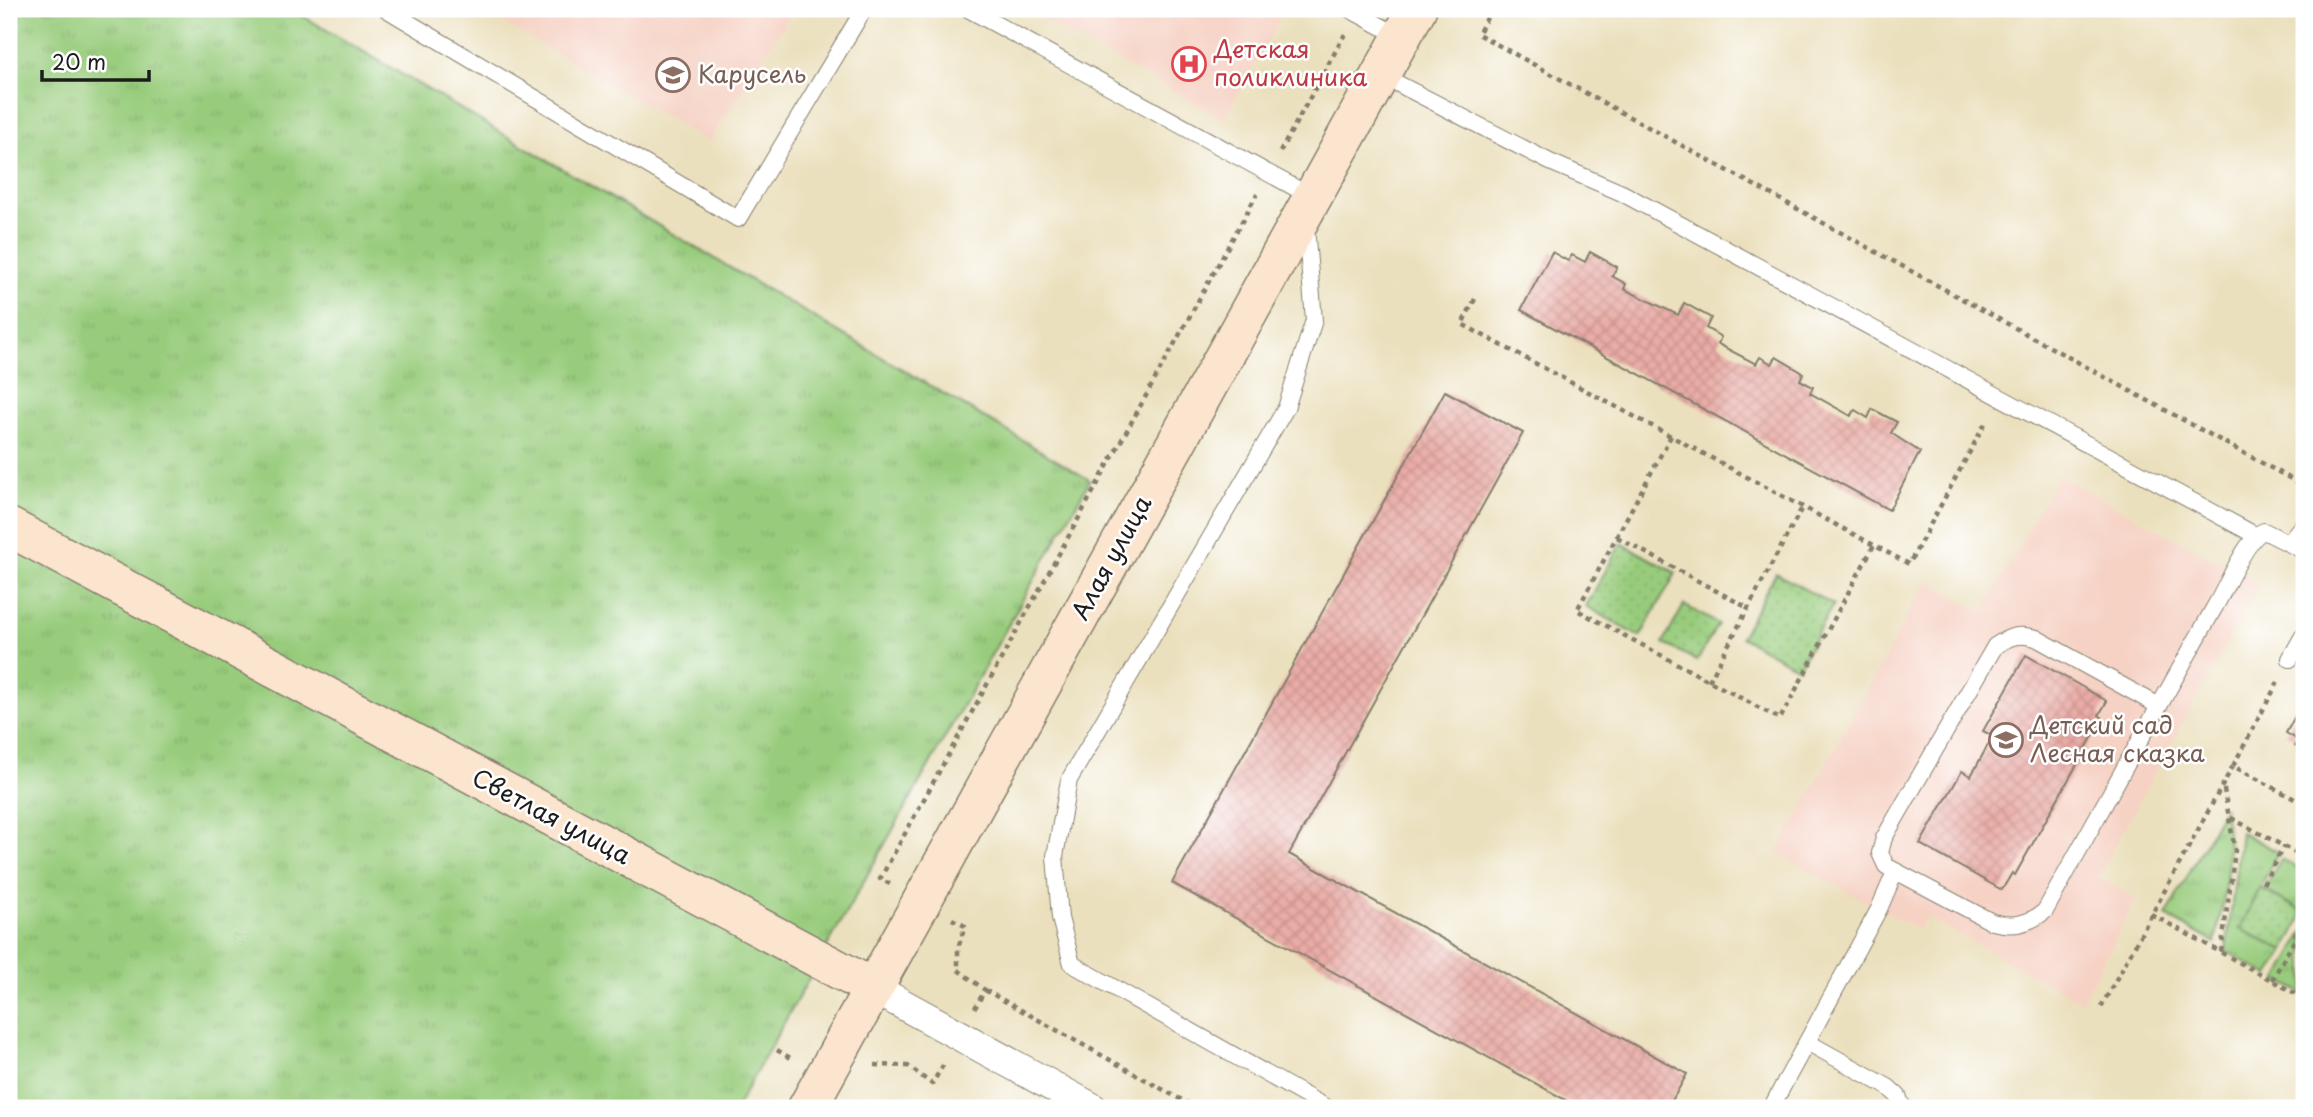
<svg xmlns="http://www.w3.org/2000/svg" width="2313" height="1117" font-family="'Playpen Sans',sans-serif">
<defs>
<pattern id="grass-tufts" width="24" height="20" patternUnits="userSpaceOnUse" patternTransform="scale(1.75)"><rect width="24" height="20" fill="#98cc7c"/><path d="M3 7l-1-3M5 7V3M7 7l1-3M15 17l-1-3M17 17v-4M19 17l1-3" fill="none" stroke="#82af6b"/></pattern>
<pattern id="park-dots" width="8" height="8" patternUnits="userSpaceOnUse" patternTransform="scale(1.75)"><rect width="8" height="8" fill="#98cc7c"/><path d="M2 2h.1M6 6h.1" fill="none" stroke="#82af6b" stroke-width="1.8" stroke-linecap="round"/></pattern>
<pattern id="building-cross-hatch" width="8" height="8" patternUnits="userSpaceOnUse" patternTransform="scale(1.75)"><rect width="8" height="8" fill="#eaaca6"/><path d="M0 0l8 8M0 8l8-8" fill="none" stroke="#c8938e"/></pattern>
</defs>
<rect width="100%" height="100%" fill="#fff"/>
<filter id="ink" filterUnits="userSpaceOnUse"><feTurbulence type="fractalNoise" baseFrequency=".0143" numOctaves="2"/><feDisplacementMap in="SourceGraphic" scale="14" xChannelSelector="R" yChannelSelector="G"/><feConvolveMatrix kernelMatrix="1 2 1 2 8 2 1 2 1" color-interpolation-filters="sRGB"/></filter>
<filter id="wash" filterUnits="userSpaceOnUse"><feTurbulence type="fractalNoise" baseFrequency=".00686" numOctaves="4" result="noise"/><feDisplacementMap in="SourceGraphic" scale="28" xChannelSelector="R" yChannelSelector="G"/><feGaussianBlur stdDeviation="1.57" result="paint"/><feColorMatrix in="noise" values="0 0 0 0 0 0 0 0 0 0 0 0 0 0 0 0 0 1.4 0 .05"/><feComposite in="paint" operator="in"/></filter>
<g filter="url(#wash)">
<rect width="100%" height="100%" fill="#ebe0bd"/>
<g fill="#f6d2c4">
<path d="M480,9H794L709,142Z"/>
<path d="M1023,9H1286L1224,119Z"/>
<path d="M2058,475L2259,584L2098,877L2137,899L2082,1002L1926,917L1918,930L1777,853L1927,581L1983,612Z"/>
</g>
<g fill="url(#grass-tufts)" stroke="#5a744c" stroke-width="2">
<path d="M9,9H291L1090,480L736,1108H9Z"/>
<path d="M2224,808C2233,859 2225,894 2215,943L2166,916Z"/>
<path d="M2241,832L2278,852L2240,929L2285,950L2269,976L2226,951Z"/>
<path d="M2281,859L2304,872V912L2264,890Z"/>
<path d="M2304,931V994L2278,980Z"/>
</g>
<g fill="url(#park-dots)" stroke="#5a744c" stroke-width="2">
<path d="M1621,543L1676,573L1640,637L1586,606Z"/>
<path d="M1776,573L1833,605L1798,668L1741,637Z"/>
<path d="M1684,605L1718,624L1697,661L1663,643Z"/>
<path d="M2260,888L2304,912L2285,950L2240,929Z"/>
</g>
<g id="blocks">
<g fill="url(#building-cross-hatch)">
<path d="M1552,252L1568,261L1572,255L1585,262L1590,252L1617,267L1612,276L1626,284L1624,289L1678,315L1684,303L1711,318L1706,328L1721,337L1718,344L1756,364L1760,357L1772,364L1776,357L1803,373L1800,380L1813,387L1810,393L1851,416L1855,410L1868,418L1872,409L1897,422L1891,433L1920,452L1889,510L1521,310Z"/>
<path d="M1445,391L1523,433L1289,854L1687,1074L1668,1108H1580L1172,883Z"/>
<path d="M2026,655L2107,701L2099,715L2103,718L2015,875L2012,873L2002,890L1920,844L1962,771L1971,776L1993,736L1983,731Z"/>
<path d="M2304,700V751L2295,746L2298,740L2286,733Z"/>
</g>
</g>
</g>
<g filter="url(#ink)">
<use href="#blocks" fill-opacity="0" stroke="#847e6c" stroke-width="2"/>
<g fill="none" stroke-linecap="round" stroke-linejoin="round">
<g stroke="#847e6c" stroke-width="18">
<g id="service">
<path d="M386,9L738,219L864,9"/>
<path d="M968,9L1312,197"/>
<path d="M1349,9L1401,37"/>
<path d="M1381,75L1550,162L1622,193L2255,535"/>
<path d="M1306,227L1314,320L1286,408L1069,780L1055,856L1060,918L1072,964L1327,1108"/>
<path d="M2288,543L2304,523"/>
<path d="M2290,659L2304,634"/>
<path d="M2159,706L2036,638C2019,633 2010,636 1995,646L1884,838L1880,853L1886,866L1992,922C2013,927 2027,925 2045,911C2102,808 2160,704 2218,601C2227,585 2248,536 2264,531L2304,551"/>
<path d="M1807,1042L1888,1087L1898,1096L1903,1108"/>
<path d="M1771,1108L1879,909L1895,872"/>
</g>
</g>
<g stroke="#847e6c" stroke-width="32">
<path id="minor" d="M873,988L1092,1108"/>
</g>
<g stroke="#847e6c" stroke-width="41">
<g id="secondary">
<path d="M9,527L873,988"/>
<path d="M807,1108L1417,9"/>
</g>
</g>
<g stroke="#847e6c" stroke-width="4.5" stroke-dasharray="5 5" stroke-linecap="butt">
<path d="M1492,9L1478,34L2304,486"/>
<path d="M1280,152L1345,34"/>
<path d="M1475,299L1462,324L1909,564L1987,420"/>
<path d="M1671,436L1577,610L1780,719L1874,545"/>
<path d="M1617,537L1748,608"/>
<path d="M1709,681L1803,506"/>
<path d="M2278,682L2233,766L2304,804"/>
<path d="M2231,818L2304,857"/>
<path d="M890,884L880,879L1257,194"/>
<path d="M2263,884L2284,846"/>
<path d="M2151,914L2304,998"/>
<path d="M952,919L965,926L958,948V970L985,990L975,1008"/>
<path d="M2221,952L2235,851L2223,784"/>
<path d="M2272,980L2304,923"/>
<path d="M985,990L1196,1108"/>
<path d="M2101,1007L2233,766"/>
<path d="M777,1050L792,1059"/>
<path d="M875,1065L908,1066L932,1084L945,1062"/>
</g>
<use href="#service" stroke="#fff" stroke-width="16"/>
<use href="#minor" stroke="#fff" stroke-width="30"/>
<use href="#secondary" stroke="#fce5cf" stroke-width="38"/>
</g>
</g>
<defs>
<g id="hospital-ring" transform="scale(1.75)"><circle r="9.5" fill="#fff" stroke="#e0444e" stroke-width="1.5"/><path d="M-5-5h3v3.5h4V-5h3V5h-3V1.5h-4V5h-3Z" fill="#e0444e"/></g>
<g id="school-ring" transform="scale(1.75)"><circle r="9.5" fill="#fff" stroke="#8d6e63" stroke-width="1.5"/><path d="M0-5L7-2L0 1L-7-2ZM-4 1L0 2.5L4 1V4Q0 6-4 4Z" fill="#8d6e63"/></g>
</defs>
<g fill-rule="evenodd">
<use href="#hospital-ring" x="1189" y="64"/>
<use href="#school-ring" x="673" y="75"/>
<use href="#school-ring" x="2006" y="740"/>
</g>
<g text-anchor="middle" stroke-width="5" stroke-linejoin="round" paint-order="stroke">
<g font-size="24" fill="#be3a42" stroke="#fff" text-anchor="start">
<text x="1214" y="58">Детская<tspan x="1214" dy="28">поликлиника</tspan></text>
</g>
<g font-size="24" fill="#785e54" stroke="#fff" text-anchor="start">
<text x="698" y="83">Карусель</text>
<text x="2030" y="734">Детский сад<tspan x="2030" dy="28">Лесная сказка</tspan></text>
</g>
<g font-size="24" fill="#1c1c1c" stroke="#fff">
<text transform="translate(1112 558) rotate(-61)" y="8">Алая улица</text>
<text transform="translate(551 817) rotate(28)" y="8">Светлая улица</text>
</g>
</g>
<rect width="2313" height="1117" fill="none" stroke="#fff" stroke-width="35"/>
<path d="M42 70v10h107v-10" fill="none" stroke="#1c1c1c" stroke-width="3.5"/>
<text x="52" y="70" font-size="21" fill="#1c1c1c" stroke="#ffffff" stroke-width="5" paint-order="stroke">20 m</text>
</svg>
